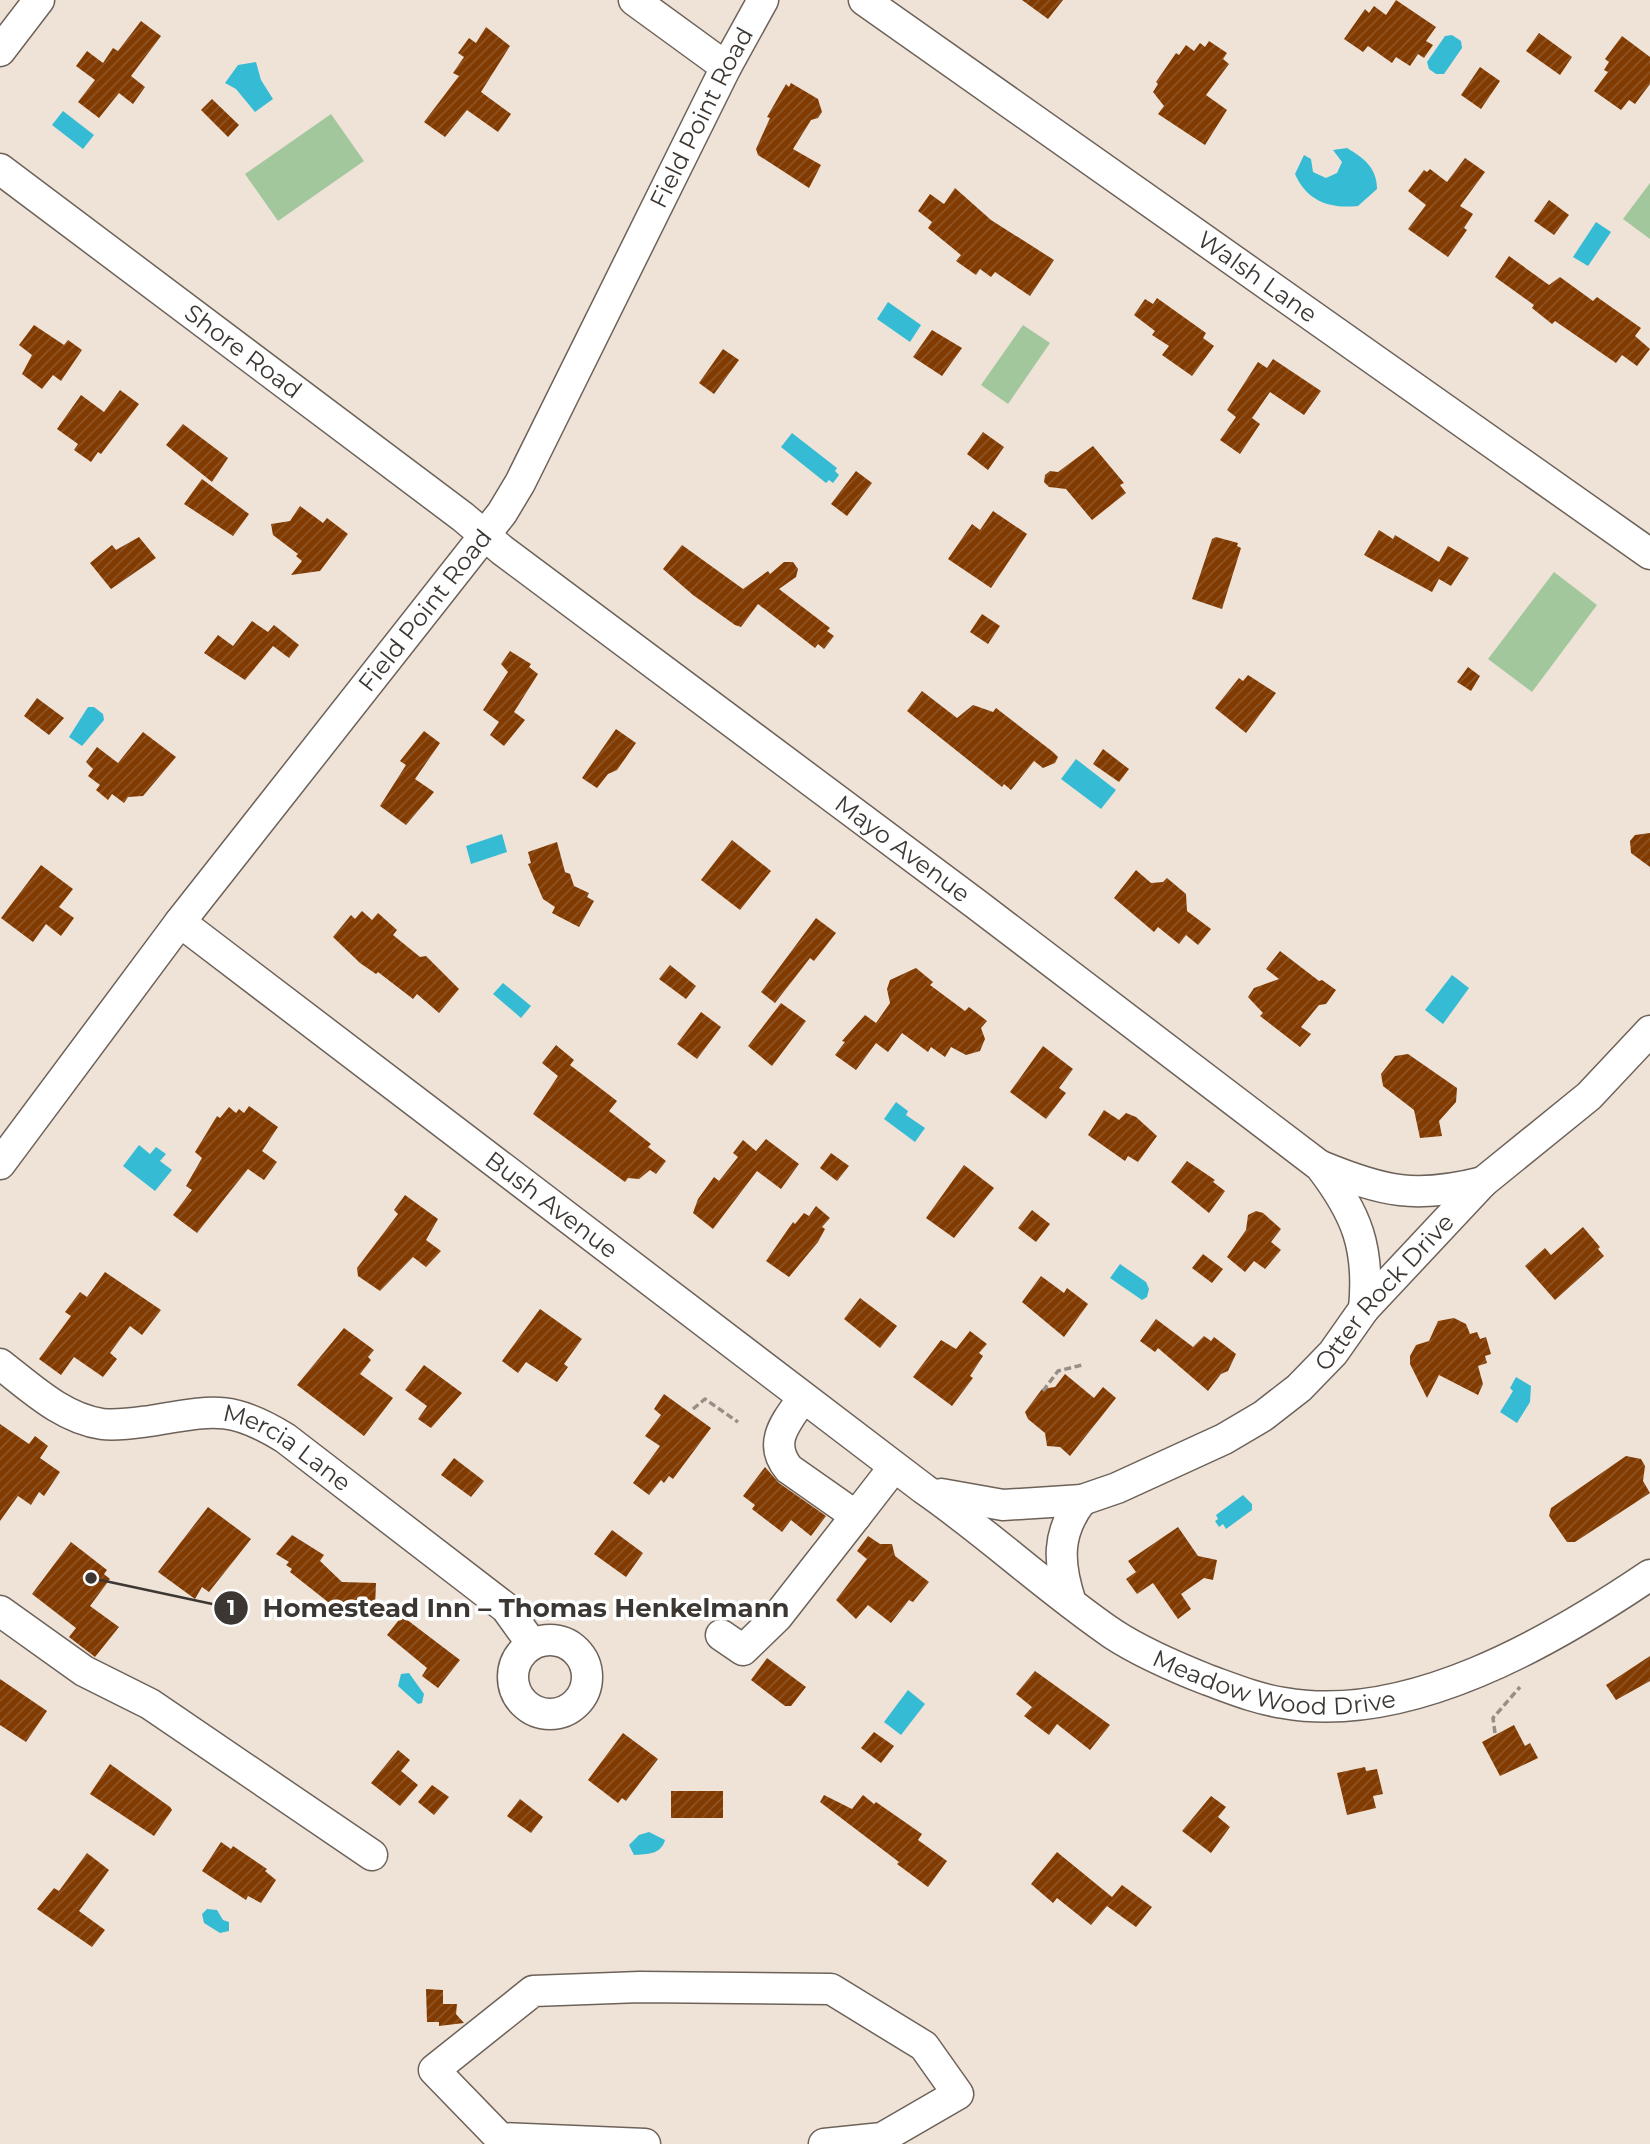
<svg xmlns="http://www.w3.org/2000/svg" width="1650" height="2144" font-family="Montserrat,sans-serif">
<defs>
<pattern id="building-hatch" width="6" height="6" patternUnits="userSpaceOnUse" patternTransform="scale(1.75)"><rect width="6" height="6" fill="#813a00"/><path d="M-1 1l2-2M0 6l6-6M5 7l2-2" fill="none" stroke="#8e5527"/></pattern>
</defs>
<rect width="100%" height="100%" fill="#efe3d8"/>
<g fill="#a2c79d">
<path d="M331,114L364,161L278,221L245,174Z"/>
<path d="M1650,183V239L1623,219Z"/>
<path d="M1023,325L1050,343L1008,404L981,385Z"/>
<path d="M1554,572L1597,605L1532,692L1488,659Z"/>
</g>
<g fill="#36bbd4">
<path d="M1452,35L1461,41L1462,48L1444,74H1436L1429,69L1427,62L1445,36Z"/>
<path d="M256,62L261,80L273,99L255,112L236,89L225,83L238,65Z"/>
<path d="M63,111L94,135L83,149L52,125Z"/>
<path d="M1347,148C1364,158 1377,168 1377,189L1358,206C1329,209 1307,201 1295,174L1304,155L1311,159L1313,172L1326,178L1337,173L1342,162L1333,150Z"/>
<path d="M1596,222L1611,232L1588,266L1573,257Z"/>
<path d="M888,302L921,325L910,342L877,319Z"/>
<path d="M792,433L837,468L835,471L839,475L833,483L829,480L826,483L781,447Z"/>
<path d="M88,707H94L103,714L104,720L82,746L69,737Z"/>
<path d="M1076,759L1116,790L1101,809L1061,779Z"/>
<path d="M502,834L507,852L471,864L466,846Z"/>
<path d="M1452,975L1469,988L1443,1024L1425,1010Z"/>
<path d="M503,983L531,1006L521,1018L493,994Z"/>
<path d="M896,1102L908,1111L906,1115L925,1128L915,1142L884,1119Z"/>
<path d="M139,1145L150,1154L156,1147L166,1154L160,1161L172,1170L155,1191L123,1166Z"/>
<path d="M1120,1264L1146,1282L1149,1289L1147,1297L1142,1300L1110,1278Z"/>
<path d="M1516,1377L1531,1386L1530,1402L1517,1423L1500,1412L1513,1391L1510,1388Z"/>
<path d="M1243,1495L1252,1504V1510L1226,1529L1223,1524L1219,1527L1215,1521L1218,1519L1216,1515Z"/>
<path d="M409,1673L424,1694L422,1703L418,1704L398,1686L401,1674Z"/>
<path d="M908,1690L925,1704L901,1735L884,1722Z"/>
<path d="M649,1832L665,1840C661,1855 647,1854 634,1855L629,1845L639,1835Z"/>
<path d="M207,1909L217,1910L223,1920L229,1922V1931L220,1933L204,1923L202,1914Z"/>
</g>
<g fill="url(#building-hatch)">
<path d="M1022,0H1063L1048,19Z"/>
<path d="M1396,0L1436,27L1426,41L1433,45L1424,58L1418,54L1410,66L1396,57L1392,63L1368,46L1363,52L1344,39L1365,9L1369,13L1374,6L1386,15Z"/>
<path d="M141,21L161,36L131,76L145,87L133,104L119,93L99,118L78,102L95,80L76,66L87,51L103,63L113,48L118,51Z"/>
<path d="M486,27L510,46L481,92L511,114L498,132L467,110L445,137L424,122L459,76L453,73L464,57L458,53L469,38L476,43Z"/>
<path d="M1539,33L1572,57L1560,75L1526,51Z"/>
<path d="M1622,36L1650,57V84L1635,104L1629,100L1621,110L1594,91L1608,72L1604,70L1609,62L1605,59Z"/>
<path d="M1209,41L1227,53L1223,59L1229,64L1206,95L1227,110L1205,145L1158,114L1164,106L1153,92L1158,84L1156,82L1176,53L1179,55L1186,45L1194,51L1200,43L1205,47Z"/>
<path d="M1480,67L1500,81L1481,109L1461,95Z"/>
<path d="M791,83L818,99L822,112L818,118L811,120L793,149L821,165L809,188L758,155L756,149L770,118L767,117L786,84L789,87Z"/>
<path d="M212,99L239,125L228,137L201,110Z"/>
<path d="M1465,158L1485,172L1460,206L1473,214L1464,228L1467,230L1448,257L1408,229L1426,205L1408,191L1424,170L1427,172L1430,169L1447,182Z"/>
<path d="M955,188L991,220L1054,260L1030,296L995,272L991,277L980,269L976,275L956,261L961,255L928,228L932,222L918,211L930,194L944,204Z"/>
<path d="M1549,200L1569,215L1554,235L1534,221Z"/>
<path d="M1509,256L1549,285L1560,277L1593,301L1597,297L1641,328L1635,336L1650,349L1637,366L1622,355L1616,363L1555,321L1552,324L1532,308L1534,305L1495,277Z"/>
<path d="M1157,298L1206,333L1203,338L1214,346L1192,376L1162,355L1169,346L1152,335L1155,331L1134,315L1145,299L1153,304Z"/>
<path d="M34,325L64,345L68,340L82,350L61,381L53,375L42,389L22,374L32,355L19,345Z"/>
<path d="M932,330L962,348L942,376L913,357Z"/>
<path d="M723,349L739,360L714,394L699,383Z"/>
<path d="M1273,359L1321,391L1304,415L1270,392L1252,418L1260,424L1240,454L1220,440L1236,417L1227,410L1258,362L1267,368Z"/>
<path d="M120,390L139,404L101,454L98,452L91,462L74,450L78,444L57,429L81,395L104,412Z"/>
<path d="M183,424L228,458L212,482L166,445Z"/>
<path d="M983,432L1004,447L988,470L967,454Z"/>
<path d="M1093,446L1124,483L1120,485L1126,493L1092,520L1066,489L1049,487L1044,482L1045,475L1050,471L1058,472Z"/>
<path d="M856,471L872,483L847,516L831,504Z"/>
<path d="M202,479L249,514L233,536L184,504Z"/>
<path d="M300,506L323,523L327,518L348,534L320,571L291,575L302,561L296,556L298,554L273,535L271,524L290,521Z"/>
<path d="M993,511L1027,534L991,588L948,559L972,524L980,530Z"/>
<path d="M1379,530L1393,539L1395,535L1439,562L1448,546L1469,558L1451,586L1439,579L1432,592L1364,555Z"/>
<path d="M139,537L156,558L111,589L90,563L112,545L116,550Z"/>
<path d="M1216,537L1238,543L1237,546L1241,548L1222,609L1192,599L1212,539Z"/>
<path d="M682,545L743,589L768,571L770,574L784,562H793L798,569L796,577L779,589L830,628L827,631L834,636L824,649L818,644L815,648L758,604L741,627L735,625L693,595L663,569Z"/>
<path d="M982,614L1000,626L988,644L970,632Z"/>
<path d="M252,621L268,632L274,625L299,645L289,658L273,646L245,680L204,653L218,635L233,646Z"/>
<path d="M510,651L531,664L529,667L538,674L514,712L525,720L504,746L490,735L499,722L483,710L508,672L501,664Z"/>
<path d="M1468,667L1480,676L1471,691L1457,682Z"/>
<path d="M1248,675L1276,693L1246,733L1215,708L1239,678L1243,681Z"/>
<path d="M922,691L957,718L973,705L993,712L996,708L1053,752L1058,757L1055,763L1043,768L1034,761L1011,790L1004,784L1002,787L907,711Z"/>
<path d="M37,698L64,718L49,735L24,716Z"/>
<path d="M616,729L636,743L617,770L608,774L597,788L582,778Z"/>
<path d="M424,731L440,743L415,779L434,792L406,825L380,806L406,765L400,761Z"/>
<path d="M143,732L176,757L143,796L128,797L124,803L112,794L108,800L96,790L100,785L88,776L93,769L86,762L97,747L118,763Z"/>
<path d="M1103,749L1129,769L1119,782L1093,764Z"/>
<path d="M1650,833V867L1631,853L1630,841L1635,835Z"/>
<path d="M732,840L771,871L740,910L701,880Z"/>
<path d="M557,842L565,872L570,874L574,886L589,893L587,897L594,901L579,927L552,913L555,907L543,899L528,864L531,863L528,852Z"/>
<path d="M41,865L73,889L59,907L74,918L61,936L46,924L33,942L1,918Z"/>
<path d="M1136,870L1151,883L1163,882L1167,878L1186,894L1187,911L1211,929L1198,945L1186,935L1179,944L1158,927L1154,932L1114,898Z"/>
<path d="M362,911L372,920L378,913L397,930L393,935L420,957L426,956L459,989L439,1013L417,994L413,999L378,972L376,974L360,963L333,937L351,915L355,919Z"/>
<path d="M816,918L836,933L814,961L810,958L775,1003L761,992Z"/>
<path d="M1280,951L1319,981L1322,980L1336,990L1326,1004L1319,1005L1301,1027L1311,1034L1300,1047L1260,1016L1263,1013L1248,997L1254,988L1279,979L1266,969Z"/>
<path d="M670,965L696,986L686,999L659,979Z"/>
<path d="M916,968L933,982L930,985L965,1011L969,1007L987,1021L981,1028L985,1039L980,1051L966,1055L951,1047L945,1057L931,1047L928,1052L902,1033L888,1052L876,1043L856,1070L835,1055L845,1042L842,1041L865,1015L876,1023L890,1003L887,989L890,980Z"/>
<path d="M781,1003L806,1021L772,1066L748,1046Z"/>
<path d="M701,1012L721,1027L697,1059L677,1044Z"/>
<path d="M556,1045L574,1060L570,1065L617,1101L609,1111L651,1144L648,1147L666,1161L656,1174L650,1170L639,1179L628,1178L625,1182L533,1114L558,1076L542,1063Z"/>
<path d="M1043,1046L1073,1069L1059,1088L1066,1093L1046,1119L1010,1092Z"/>
<path d="M1408,1054L1457,1088L1456,1102L1439,1121L1442,1136L1420,1138L1414,1110L1383,1086L1381,1074L1395,1056Z"/>
<path d="M249,1106L278,1127L262,1151L277,1162L264,1180L248,1169L197,1233L173,1215L192,1190L186,1186L202,1158L195,1152L217,1116L220,1118L229,1107L236,1113L239,1109L244,1113Z"/>
<path d="M1104,1110L1119,1120L1126,1113L1136,1117L1157,1136L1138,1162L1128,1156L1125,1161L1088,1135Z"/>
<path d="M766,1139L799,1164L781,1189L757,1171L713,1229L693,1213L698,1199L714,1177L719,1181L738,1157L733,1153L743,1140L756,1151Z"/>
<path d="M831,1153L849,1166L837,1181L820,1168Z"/>
<path d="M1187,1161L1215,1180L1213,1182L1225,1191L1209,1213L1171,1182Z"/>
<path d="M964,1165L994,1188L954,1238L926,1218Z"/>
<path d="M405,1195L438,1219L426,1240L441,1251L426,1267L413,1257L380,1291L358,1276L357,1268L398,1214L394,1210Z"/>
<path d="M816,1206L830,1218L822,1227L825,1229L818,1242L789,1277L766,1261L793,1222L795,1224L804,1213L809,1216Z"/>
<path d="M1032,1210L1050,1224L1036,1242L1018,1228Z"/>
<path d="M1256,1211L1263,1213L1281,1229L1271,1242L1281,1250L1265,1269L1254,1261L1245,1272L1227,1257L1246,1230L1248,1215Z"/>
<path d="M1583,1227L1600,1247L1598,1249L1604,1256L1555,1300L1525,1266L1545,1248L1551,1255Z"/>
<path d="M1203,1254L1223,1269L1212,1283L1192,1268Z"/>
<path d="M105,1272L161,1310L142,1335L130,1326L110,1353L117,1359L103,1377L74,1357L61,1375L39,1359L71,1316L65,1312L80,1292L87,1297Z"/>
<path d="M1041,1276L1064,1293L1067,1288L1088,1304L1064,1337L1022,1302Z"/>
<path d="M860,1298L897,1326L880,1348L844,1319Z"/>
<path d="M540,1309L582,1339L564,1364L568,1367L557,1382L526,1362L518,1373L502,1361Z"/>
<path d="M1454,1318L1466,1324L1470,1334L1477,1332L1480,1339L1486,1337L1491,1354L1485,1356L1487,1363L1478,1366L1483,1384L1478,1395L1439,1375L1427,1398L1410,1364V1356L1416,1345L1429,1341L1438,1321Z"/>
<path d="M1156,1319L1193,1347L1204,1336L1211,1341L1214,1337L1236,1354L1228,1371L1221,1374L1208,1391L1158,1348L1155,1352L1140,1341Z"/>
<path d="M344,1328L374,1350L368,1357L371,1360L360,1374L393,1398L364,1436L297,1385Z"/>
<path d="M970,1331L987,1344L979,1353L983,1356L970,1376L973,1378L952,1406L913,1377L941,1340L956,1349Z"/>
<path d="M424,1365L462,1393L431,1428L418,1419L427,1406L405,1390Z"/>
<path d="M1065,1374L1094,1398L1103,1387L1116,1398L1070,1456L1060,1447L1047,1446L1045,1433L1028,1419L1025,1412L1042,1389L1055,1387Z"/>
<path d="M664,1394L711,1428L673,1479L669,1476L664,1483L661,1480L649,1495L633,1483L660,1446L645,1436L661,1415L654,1409Z"/>
<path d="M0,1424L29,1444L35,1436L48,1446L40,1458L60,1472L44,1496L39,1492L31,1505L18,1496L0,1521Z"/>
<path d="M1626,1456L1641,1459L1645,1466L1643,1481L1650,1493L1575,1542H1567L1549,1516L1551,1508Z"/>
<path d="M454,1458L484,1481L471,1497L441,1475Z"/>
<path d="M765,1467L779,1483L826,1516L811,1536L791,1520L782,1532L752,1509L755,1505L743,1496Z"/>
<path d="M208,1507L251,1539L209,1592L202,1587L195,1599L158,1572Z"/>
<path d="M1178,1527L1198,1556L1217,1560L1213,1580L1204,1578L1181,1594L1191,1609L1178,1619L1153,1583L1137,1594L1126,1579L1136,1572L1128,1561Z"/>
<path d="M612,1530L643,1553L626,1577L594,1554Z"/>
<path d="M292,1535L324,1555L320,1561L342,1582L376,1583L375,1608L341,1607L328,1602L290,1572L292,1569L286,1565L289,1562L276,1554Z"/>
<path d="M868,1536L880,1544H892L895,1556L929,1582L913,1602L909,1600L891,1623L868,1605L856,1619L836,1600L867,1559L857,1551Z"/>
<path d="M71,1542L107,1570L104,1574L110,1579L90,1606L119,1627L95,1657L69,1637L76,1628L32,1594Z"/>
<path d="M402,1616L460,1660L438,1688L422,1676L427,1668L387,1635Z"/>
<path d="M1650,1656V1681L1616,1700L1606,1685Z"/>
<path d="M767,1658L806,1687L791,1706H785L751,1680Z"/>
<path d="M1035,1671L1110,1725L1090,1750L1057,1724L1049,1735L1024,1716L1032,1707L1016,1694Z"/>
<path d="M0,1679L47,1711L26,1742L0,1725Z"/>
<path d="M1514,1725L1525,1746L1530,1743L1538,1758L1500,1776L1482,1742Z"/>
<path d="M874,1732L894,1746L881,1763L861,1748Z"/>
<path d="M623,1733L658,1759L626,1801L622,1798L618,1803L588,1780Z"/>
<path d="M398,1750L410,1760L401,1771L418,1785L400,1806L371,1783Z"/>
<path d="M110,1764L170,1807L172,1810L154,1836L90,1794Z"/>
<path d="M1365,1767L1366,1771L1377,1769L1383,1794L1373,1796L1376,1808L1347,1815L1337,1773Z"/>
<path d="M432,1785L449,1797L434,1815L418,1802Z"/>
<rect x="671" y="1791" width="52" height="27"/>
<path d="M824,1795L852,1809L863,1795L874,1804L876,1802L922,1834L918,1840L947,1861L928,1887L897,1864L899,1862L820,1802Z"/>
<path d="M1211,1796L1226,1807L1218,1817L1230,1827L1211,1853L1182,1831Z"/>
<path d="M520,1799L543,1817L531,1833L507,1816Z"/>
<path d="M221,1842L231,1849L233,1846L267,1869L265,1871L276,1880L261,1903L248,1896L246,1900L202,1871Z"/>
<path d="M1057,1852L1112,1897L1122,1885L1152,1907L1136,1927L1107,1906L1091,1925L1057,1898L1053,1903L1031,1884Z"/>
<path d="M87,1853L109,1870L79,1911L105,1930L92,1947L37,1909L54,1888L59,1891Z"/>
<path d="M426,1989L443,1990V2004H457L456,2014L464,2023L439,2026V2022H427Z"/>
</g>
<g fill="none" stroke-linecap="round" stroke-linejoin="round">
<g stroke="#6d6259" stroke-width="33">
<g id="minor">
<path d="M634,0L726,67"/>
<path id="s1" d="M864,0L1650,554"/>
<path d="M0,51L39,0"/>
<path id="s2" d="M0,169L463,517L502,550L976,904L1320,1166C1357,1214 1370,1248 1364,1309"/>
<path id="s3" d="M180,922L924,1489C989,1534 1047,1589 1113,1634C1142,1653 1175,1667 1208,1680C1233,1689 1257,1699 1284,1703C1408,1725 1551,1642 1650,1575"/>
<path id="s4" d="M0,1164L180,922L502,513L520,483L726,67L763,0"/>
<path d="M1321,1166C1384,1192 1416,1199 1483,1182"/>
<path id="s5" d="M0,1364C31,1388 62,1418 102,1424C117,1426 135,1423 150,1421C212,1411 230,1404 285,1438L506,1608L532,1644"/>
<path d="M803,1398C786,1422 767,1443 789,1469L856,1516L894,1467"/>
<path id="s6" d="M941,1494L1003,1505L1082,1500L1117,1488L1224,1439L1263,1416L1299,1388L1333,1353L1364,1309L1483,1182L1589,1096L1650,1031"/>
<path d="M1071,1603C1058,1564 1056,1533 1082,1500"/>
<path d="M0,1611L84,1671L150,1704L372,1855"/>
<path d="M721,1635L743,1650L777,1617L856,1516"/>
<circle cx="550" cy="1677" r="37"/>
<path d="M645,2144L500,2138L434,2070L533,1991L640,1987L831,1989L924,2046L958,2094L882,2138L824,2144"/>
</g>
</g>
<g stroke="#978f87" stroke-width="3.5" stroke-dasharray="7 3.5" stroke-linecap="butt">
<path d="M1043,1391L1058,1371L1082,1365"/>
<path d="M693,1409L705,1399L738,1422"/>
<path d="M1495,1733L1493,1718L1520,1687"/>
</g>
<use href="#minor" stroke="#fff" stroke-width="30"/>
</g>
<g text-anchor="middle" stroke-width="7" stroke-linejoin="round" paint-order="stroke">
<g font-size="24" fill="#3c3733" stroke="#fff">
<text dy="8" stroke="none"><textPath href="#s4" startOffset="1265">Field Point Road</textPath></text>
<text dy="8" stroke="none"><textPath href="#s1" startOffset="481">Walsh Lane</textPath></text>
<text dy="8" stroke="none"><textPath href="#s2" startOffset="304">Shore Road</textPath></text>
<text dy="8" stroke="none"><textPath href="#s4" startOffset="698">Field Point Road</textPath></text>
<text dy="8" stroke="none"><textPath href="#s2" startOffset="1130">Mayo Avenue</textPath></text>
<text dy="8" stroke="none"><textPath href="#s3" startOffset="467">Bush Avenue</textPath></text>
<text dy="8" stroke="none"><textPath href="#s6" startOffset="516">Otter Rock Drive</textPath></text>
<text dy="8" stroke="none"><textPath href="#s5" startOffset="315">Mercia Lane</textPath></text>
<text dy="8" stroke="none"><textPath href="#s3" startOffset="1346">Meadow Wood Drive</textPath></text>
</g>
</g>
<path fill="none" stroke="#3c3733" stroke-width="2.5" d="M91 1578L231 1608"/>
<g fill="#3c3733" stroke="#fff" stroke-width="2.5">
<circle cx="91" cy="1578" r="7"/>
<circle cx="231" cy="1608" r="18"/>
</g>
<g font-size="21" text-anchor="middle" font-weight="bold" fill="#fff">
<text x="231" y="1615">1</text>
</g>
<g font-size="26" text-anchor="middle" font-weight="bold" fill="#3c3733" stroke="#fff" stroke-width="7" stroke-linejoin="round" paint-order="stroke">
<text x="526" y="1617">Homestead Inn – Thomas Henkelmann</text>
</g>
</svg>
